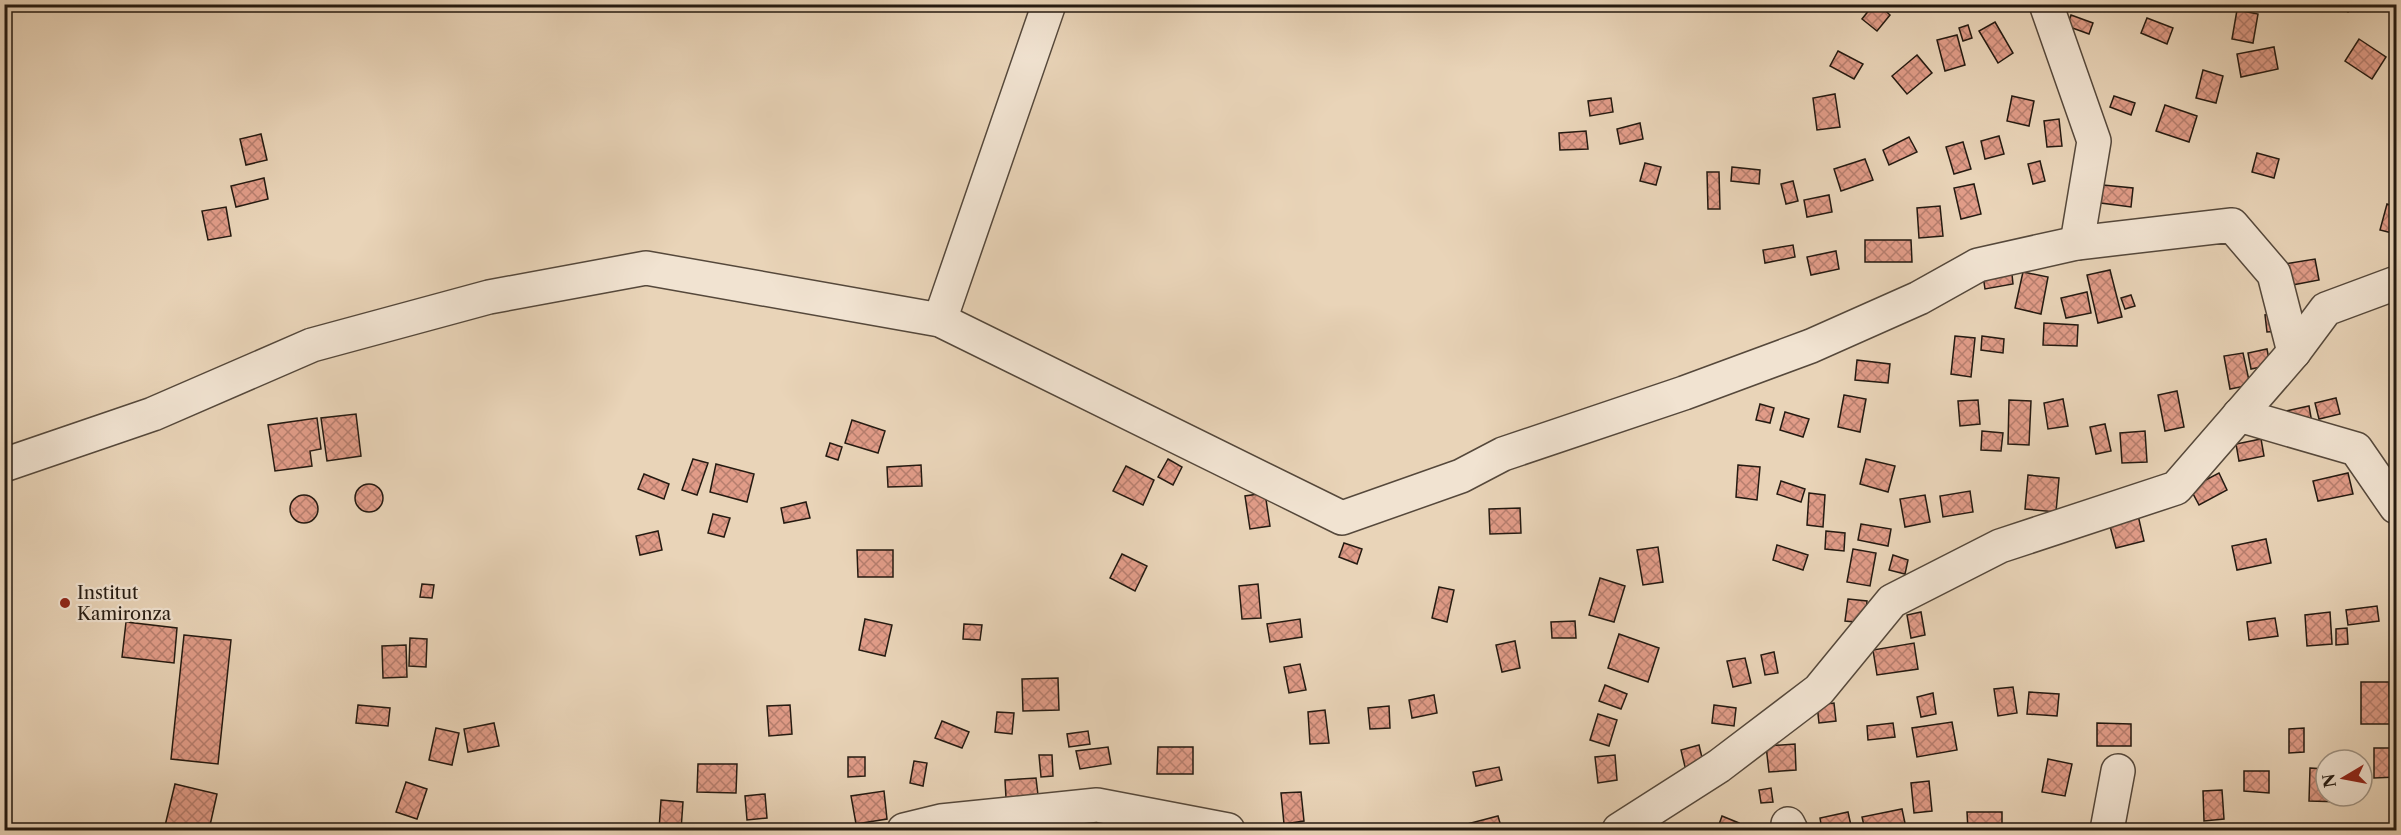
<svg xmlns="http://www.w3.org/2000/svg" width="2401" height="835" font-family="'Libre Caslon Text',serif">
<defs>
<pattern id="building-cross-hatch" width="8" height="8" patternUnits="userSpaceOnUse" patternTransform="scale(1.5)"><rect width="8" height="8" fill="#e19c88"/><path d="M0 0l8 8M0 8l8-8" fill="none" stroke="#b67e6e"/></pattern>
</defs>
<rect width="100%" height="100%" fill="#e9d4b8"/>
<filter id="stains"><feTurbulence type="fractalNoise" baseFrequency=".00333" numOctaves="4"/><feColorMatrix values="0 0 0 0 .2 0 0 0 0 .09 0 0 0 0 .02 0 0 0 .5 -.17"/></filter>
<radialGradient id="worn" r=".72"><stop offset=".6" stop-color="#630" stop-opacity="0"/><stop offset="1" stop-color="#630" stop-opacity=".3"/></radialGradient>
<g fill="url(#building-cross-hatch)" stroke="#241a11" stroke-width="1.5">
<path d="M1874,4H1878L1890,15L1877,31L1862,19Z"/>
<path d="M2335,4H2352L2348,12Z"/>
<path d="M2237,10L2258,14L2253,43L2232,39Z"/>
<path d="M2071,15L2093,23L2089,34L2067,26Z"/>
<path d="M2147,18L2173,28L2167,44L2141,33Z"/>
<path d="M1995,22L2013,53L1998,63L1979,31Z"/>
<path d="M1968,25L1972,38L1963,41L1959,28Z"/>
<path d="M1957,35L1965,65L1945,71L1937,40Z"/>
<path d="M2359,39L2386,57L2372,79L2345,61Z"/>
<path d="M2274,47L2278,69L2241,77L2237,54Z"/>
<path d="M1838,51L1863,64L1854,79L1830,66Z"/>
<path d="M1917,55L1932,73L1907,94L1892,76Z"/>
<path d="M2203,70L2223,76L2216,103L2196,98Z"/>
<path d="M1835,94L1840,127L1817,130L1813,98Z"/>
<path d="M2012,96L2034,101L2029,126L2007,121Z"/>
<path d="M2114,96L2135,103L2131,115L2110,107Z"/>
<path d="M1611,98L1613,112L1590,116L1588,101Z"/>
<path d="M2165,105L2197,116L2189,142L2156,131Z"/>
<path d="M2059,119L2062,146L2047,147L2044,121Z"/>
<path d="M1640,123L1643,139L1620,144L1617,129Z"/>
<path d="M1586,131L1588,149L1560,150L1559,133Z"/>
<path d="M261,134L267,160L246,165L240,139Z"/>
<path d="M1999,136L2004,154L1985,159L1981,141Z"/>
<path d="M1909,137L1917,152L1889,165L1883,150Z"/>
<path d="M1963,142L1971,169L1954,174L1946,147Z"/>
<path d="M2257,153L2279,159L2274,178L2252,172Z"/>
<path d="M1865,159L1873,180L1841,191L1834,169Z"/>
<path d="M2040,161L2045,181L2033,184L2028,164Z"/>
<path d="M1645,163L1661,167L1656,185L1640,181Z"/>
<path d="M1732,167L1760,170L1759,184L1731,181Z"/>
<path d="M1707,172H1719L1720,209H1708Z"/>
<path d="M264,178L268,199L236,207L231,186Z"/>
<path d="M1793,181L1798,201L1786,204L1781,184Z"/>
<path d="M1974,184L1981,214L1961,219L1954,188Z"/>
<path d="M2103,185L2133,188L2131,207L2101,203Z"/>
<path d="M1829,195L1832,212L1807,217L1804,200Z"/>
<path d="M2387,204L2396,207V234L2380,230Z"/>
<path d="M1940,206L1943,236L1919,238L1917,208Z"/>
<path d="M226,207L231,236L208,240L202,211Z"/>
<path d="M1865,240H1911L1912,262H1865Z"/>
<path d="M1793,245L1795,257L1765,263L1763,250Z"/>
<path d="M1836,251L1839,269L1811,275L1807,257Z"/>
<path d="M2315,259L2319,280L2287,286L2284,264Z"/>
<path d="M2011,265L2013,284L1985,289L1982,269Z"/>
<path d="M2110,270L2122,317L2098,323L2087,275Z"/>
<path d="M2023,272L2048,277L2041,314L2015,308Z"/>
<path d="M2087,292L2091,313L2066,318L2061,298Z"/>
<path d="M2131,295L2135,306L2125,309L2121,298Z"/>
<path d="M2279,313L2281,331L2267,332L2265,315Z"/>
<path d="M2044,323L2078,325L2077,346L2043,345Z"/>
<path d="M1955,336L1975,338L1971,377L1951,374Z"/>
<path d="M1982,336L2004,339L2003,353L1981,350Z"/>
<path d="M2267,349L2270,365L2251,369L2248,353Z"/>
<path d="M2243,353L2250,385L2230,389L2224,356Z"/>
<path d="M1857,360L1890,364L1888,383L1855,380Z"/>
<path d="M2177,391L2184,427L2165,431L2158,395Z"/>
<path d="M1844,395L1866,399L1860,432L1838,427Z"/>
<path d="M2336,398L2340,414L2319,419L2315,403Z"/>
<path d="M2063,399L2068,426L2048,429L2044,403Z"/>
<path d="M1978,400L1980,424L1960,426L1958,401Z"/>
<path d="M2009,400L2031,401L2029,445L2008,444Z"/>
<path d="M1760,404L1774,408L1770,423L1756,420Z"/>
<path d="M2309,406L2312,423L2290,427L2286,411Z"/>
<path d="M1785,412L1809,419L1803,437L1780,430Z"/>
<path d="M356,414L361,456L327,461L321,418Z"/>
<path d="M317,418L321,449L310,451L312,466L275,471L268,425Z"/>
<path d="M852,420L885,431L878,453L845,443Z"/>
<path d="M2105,424L2111,451L2096,454L2090,427Z"/>
<path d="M1982,431L2003,433L2001,451L1981,450Z"/>
<path d="M2145,431L2147,462L2122,463L2120,433Z"/>
<path d="M2261,439L2264,456L2239,461L2236,444Z"/>
<path d="M830,443L842,447L838,460L826,456Z"/>
<path d="M693,459L708,463L697,495L682,490Z"/>
<path d="M1168,459L1182,467L1173,485L1158,477Z"/>
<path d="M1866,459L1895,466L1888,492L1860,484Z"/>
<path d="M716,464L754,474L747,502L710,492Z"/>
<path d="M921,465L922,486L888,487L887,467Z"/>
<path d="M1738,465L1760,467L1757,500L1736,497Z"/>
<path d="M1126,466L1154,480L1143,505L1113,491Z"/>
<path d="M2219,473L2227,490L2199,505L2190,488Z"/>
<path d="M2348,473L2353,494L2318,501L2313,481Z"/>
<path d="M644,474L669,484L664,499L638,489Z"/>
<path d="M2028,475L2059,478L2056,512L2025,509Z"/>
<path d="M1781,481L1805,489L1801,502L1777,494Z"/>
<circle cx="369" cy="498" r="14"/>
<path d="M1970,491L1973,512L1943,517L1940,496Z"/>
<path d="M1265,493L1270,526L1250,529L1245,496Z"/>
<path d="M1809,493L1825,495L1823,527L1807,525Z"/>
<path d="M1925,495L1930,522L1905,527L1900,499Z"/>
<circle cx="304" cy="509" r="14"/>
<path d="M806,502L810,518L784,523L781,508Z"/>
<path d="M1520,508L1521,533L1490,534L1489,509Z"/>
<path d="M2137,511L2144,541L2116,548L2108,519Z"/>
<path d="M713,514L730,518L724,537L708,533Z"/>
<path d="M1861,524L1891,529L1888,546L1858,540Z"/>
<path d="M658,531L662,550L640,555L636,536Z"/>
<path d="M1826,531L1845,533L1844,551L1825,549Z"/>
<path d="M2396,538V553L2394,554L2391,539Z"/>
<path d="M2266,539L2271,563L2237,570L2232,546Z"/>
<path d="M1344,543L1362,549L1357,564L1339,557Z"/>
<path d="M1777,545L1808,555L1803,570L1773,560Z"/>
<path d="M1658,547L1663,582L1643,585L1637,550Z"/>
<path d="M1853,549L1876,553L1870,586L1847,582Z"/>
<path d="M857,550H893V577H858Z"/>
<path d="M1122,554L1147,566L1135,591L1110,578Z"/>
<path d="M1893,555L1908,560L1905,574L1889,570Z"/>
<path d="M2391,574H2396V593H2393Z"/>
<path d="M1600,578L1625,586L1614,622L1589,615Z"/>
<path d="M422,584L434,585L432,598L420,597Z"/>
<path d="M1258,584L1261,618L1242,619L1239,586Z"/>
<path d="M1439,587L1454,590L1447,622L1432,618Z"/>
<path d="M1848,599L1867,601L1865,623L1845,621Z"/>
<path d="M2377,606L2379,621L2348,625L2346,610Z"/>
<path d="M1921,612L1925,635L1911,638L1907,615Z"/>
<path d="M2330,612L2332,644L2307,646L2305,615Z"/>
<path d="M2275,618L2278,636L2249,640L2247,622Z"/>
<path d="M865,619L892,625L885,656L859,650Z"/>
<path d="M1300,619L1302,637L1270,642L1267,624Z"/>
<path d="M1575,621L1576,638H1552L1551,622Z"/>
<path d="M126,622L177,628L174,663L122,657Z"/>
<path d="M964,624L982,625L980,640L963,639Z"/>
<path d="M2347,628L2348,644L2336,645V629Z"/>
<path d="M1619,634L1659,648L1648,682L1608,668Z"/>
<path d="M184,635L231,640L218,764L171,759Z"/>
<path d="M410,638L427,639L426,667L409,666Z"/>
<path d="M1515,641L1520,668L1502,672L1496,645Z"/>
<path d="M1914,643L1918,669L1877,675L1873,650Z"/>
<path d="M406,645L407,677L383,678L382,646Z"/>
<path d="M1774,652L1778,673L1765,675L1761,655Z"/>
<path d="M1745,658L1751,683L1733,687L1727,661Z"/>
<path d="M1300,664L1306,690L1289,693L1284,667Z"/>
<path d="M1058,678L1059,710L1023,711L1022,679Z"/>
<path d="M2361,682H2389L2390,724H2361Z"/>
<path d="M1605,685L1627,694L1621,709L1599,701Z"/>
<path d="M2013,687L2017,713L1998,716L1994,689Z"/>
<path d="M2029,692L2059,694L2057,716L2027,714Z"/>
<path d="M1933,693L1936,714L1921,717L1917,697Z"/>
<path d="M1434,695L1437,713L1412,718L1409,700Z"/>
<path d="M1834,703L1836,721L1819,723L1817,705Z"/>
<path d="M358,705L390,708L388,726L356,723Z"/>
<path d="M790,705L792,734L769,736L767,706Z"/>
<path d="M1714,705L1736,708L1734,726L1712,723Z"/>
<path d="M1389,706L1390,728L1370,729L1368,708Z"/>
<path d="M1325,710L1329,743L1310,744L1308,712Z"/>
<path d="M997,712L1014,713L1012,734L995,732Z"/>
<path d="M1598,714L1617,720L1609,746L1590,740Z"/>
<path d="M942,721L969,732L962,748L935,738Z"/>
<path d="M1952,722L1957,750L1917,757L1912,728Z"/>
<path d="M494,723L499,746L468,752L464,729Z"/>
<path d="M1893,723L1895,737L1868,740L1867,726Z"/>
<path d="M2097,723L2131,724V746H2097Z"/>
<path d="M436,728L459,733L452,765L429,760Z"/>
<path d="M2304,728V752L2289,753V729Z"/>
<path d="M1088,731L1090,744L1069,747L1067,734Z"/>
<path d="M1795,744L1796,770L1769,772L1766,746Z"/>
<path d="M1699,745L1704,766L1686,771L1681,750Z"/>
<path d="M1108,747L1111,764L1080,769L1076,751Z"/>
<path d="M1158,747H1193V774H1157Z"/>
<path d="M2374,748H2396V777L2374,778Z"/>
<path d="M1039,755H1052L1053,776L1041,777Z"/>
<path d="M1615,755L1617,780L1598,783L1595,757Z"/>
<path d="M848,757H865V776L848,777Z"/>
<path d="M2048,759L2072,764L2065,796L2042,792Z"/>
<path d="M914,761L927,763L923,786L910,783Z"/>
<path d="M698,764H737L736,793L697,792Z"/>
<path d="M1499,767L1502,780L1476,786L1473,772Z"/>
<path d="M2310,768L2326,769V796H2344L2343,802L2309,801Z"/>
<path d="M2244,771H2269V793L2244,791Z"/>
<path d="M1036,778L1038,795L1006,798L1005,780Z"/>
<path d="M1929,781L1932,811L1914,813L1911,783Z"/>
<path d="M406,782L427,789L417,819L396,812Z"/>
<path d="M175,784L217,794L209,830H164Z"/>
<path d="M1771,788L1773,802L1761,803L1759,790Z"/>
<path d="M2222,790L2224,819L2204,821L2203,791Z"/>
<path d="M884,791L887,819L856,824L851,796Z"/>
<path d="M1301,792L1304,821L1284,824L1281,793Z"/>
<path d="M765,794L767,818L747,820L745,796Z"/>
<path d="M661,800L683,802L681,830H659Z"/>
<path d="M1902,809L1906,828L1894,830H1865L1862,817Z"/>
<path d="M1848,812L1852,830H1822L1820,818Z"/>
<path d="M1967,812H2002V830H1968Z"/>
<path d="M1498,816L1502,830H1468L1467,824Z"/>
<path d="M1722,816L1739,823L1736,830H1717Z"/>
<path d="M1662,825L1679,830H1660Z"/>
<path d="M2036,825L2057,827V830H2036Z"/>
<path d="M2240,826L2271,827V830H2240Z"/>
</g>
<g fill="none" stroke-linecap="round" stroke-linejoin="round">
<g stroke="#55483b" stroke-width="36">
<g id="minor">
<path d="M2046,4L2094,141L2077,243"/>
<path d="M940,320L1049,4"/>
<path d="M2239,415L2356,449L2396,507"/>
<path d="M4,465L153,414L312,345L489,297L646,268L940,320L1342,518L1461,476L1503,454L1684,393L1811,346L1919,298L1978,265L2077,243L2232,225L2274,274L2294,352"/>
<path d="M1788,824L1791,830"/>
<path d="M904,830L941,821L1097,805L1228,830"/>
<path d="M1619,830L1719,766L1819,690L1892,601L2000,546L2176,488L2294,352L2326,309L2396,283"/>
<path d="M2107,830L2118,771"/>
</g>
</g>
<use href="#minor" stroke="#f1e3d1" stroke-width="33"/>
</g>
<circle fill="#8f2418" stroke="#f1e3d1" stroke-width="2" cx="65" cy="603" r="6"/>
<g text-anchor="middle" stroke-width="4.5" stroke-linejoin="round" paint-order="stroke">
<g font-size="18" fill="#241a11" stroke="#f1e3d1" text-anchor="start">
<text x="77" y="599">Institut<tspan x="77" dy="21">Kamironza</tspan></text>
</g>
</g>
<rect width="2401" height="835" fill="none" stroke="#e9d4b8" stroke-width="24"/>
<rect x="6" y="6" width="2389" height="823" fill="none" stroke="#241a11" stroke-width="3"/>
<rect x="12" y="12" width="2377" height="811" fill="none" stroke="#241a11" stroke-width="1.5"/>
<g transform="translate(2344 778) rotate(260)"><circle r="28" fill="#f1e3d1" stroke="#9f9384" stroke-width="1.5"/>
<path d="M0-4.5L10 22L0 15L-10 22Z" fill="#8f2418"/>
<text y="-9" font-size="16" font-weight="bold" text-anchor="middle" fill="#241a11">N</text>
</g>
<rect width="100%" height="100%" filter="url(#stains)"/>
<rect width="100%" height="100%" fill="url(#worn)"/>
</svg>
